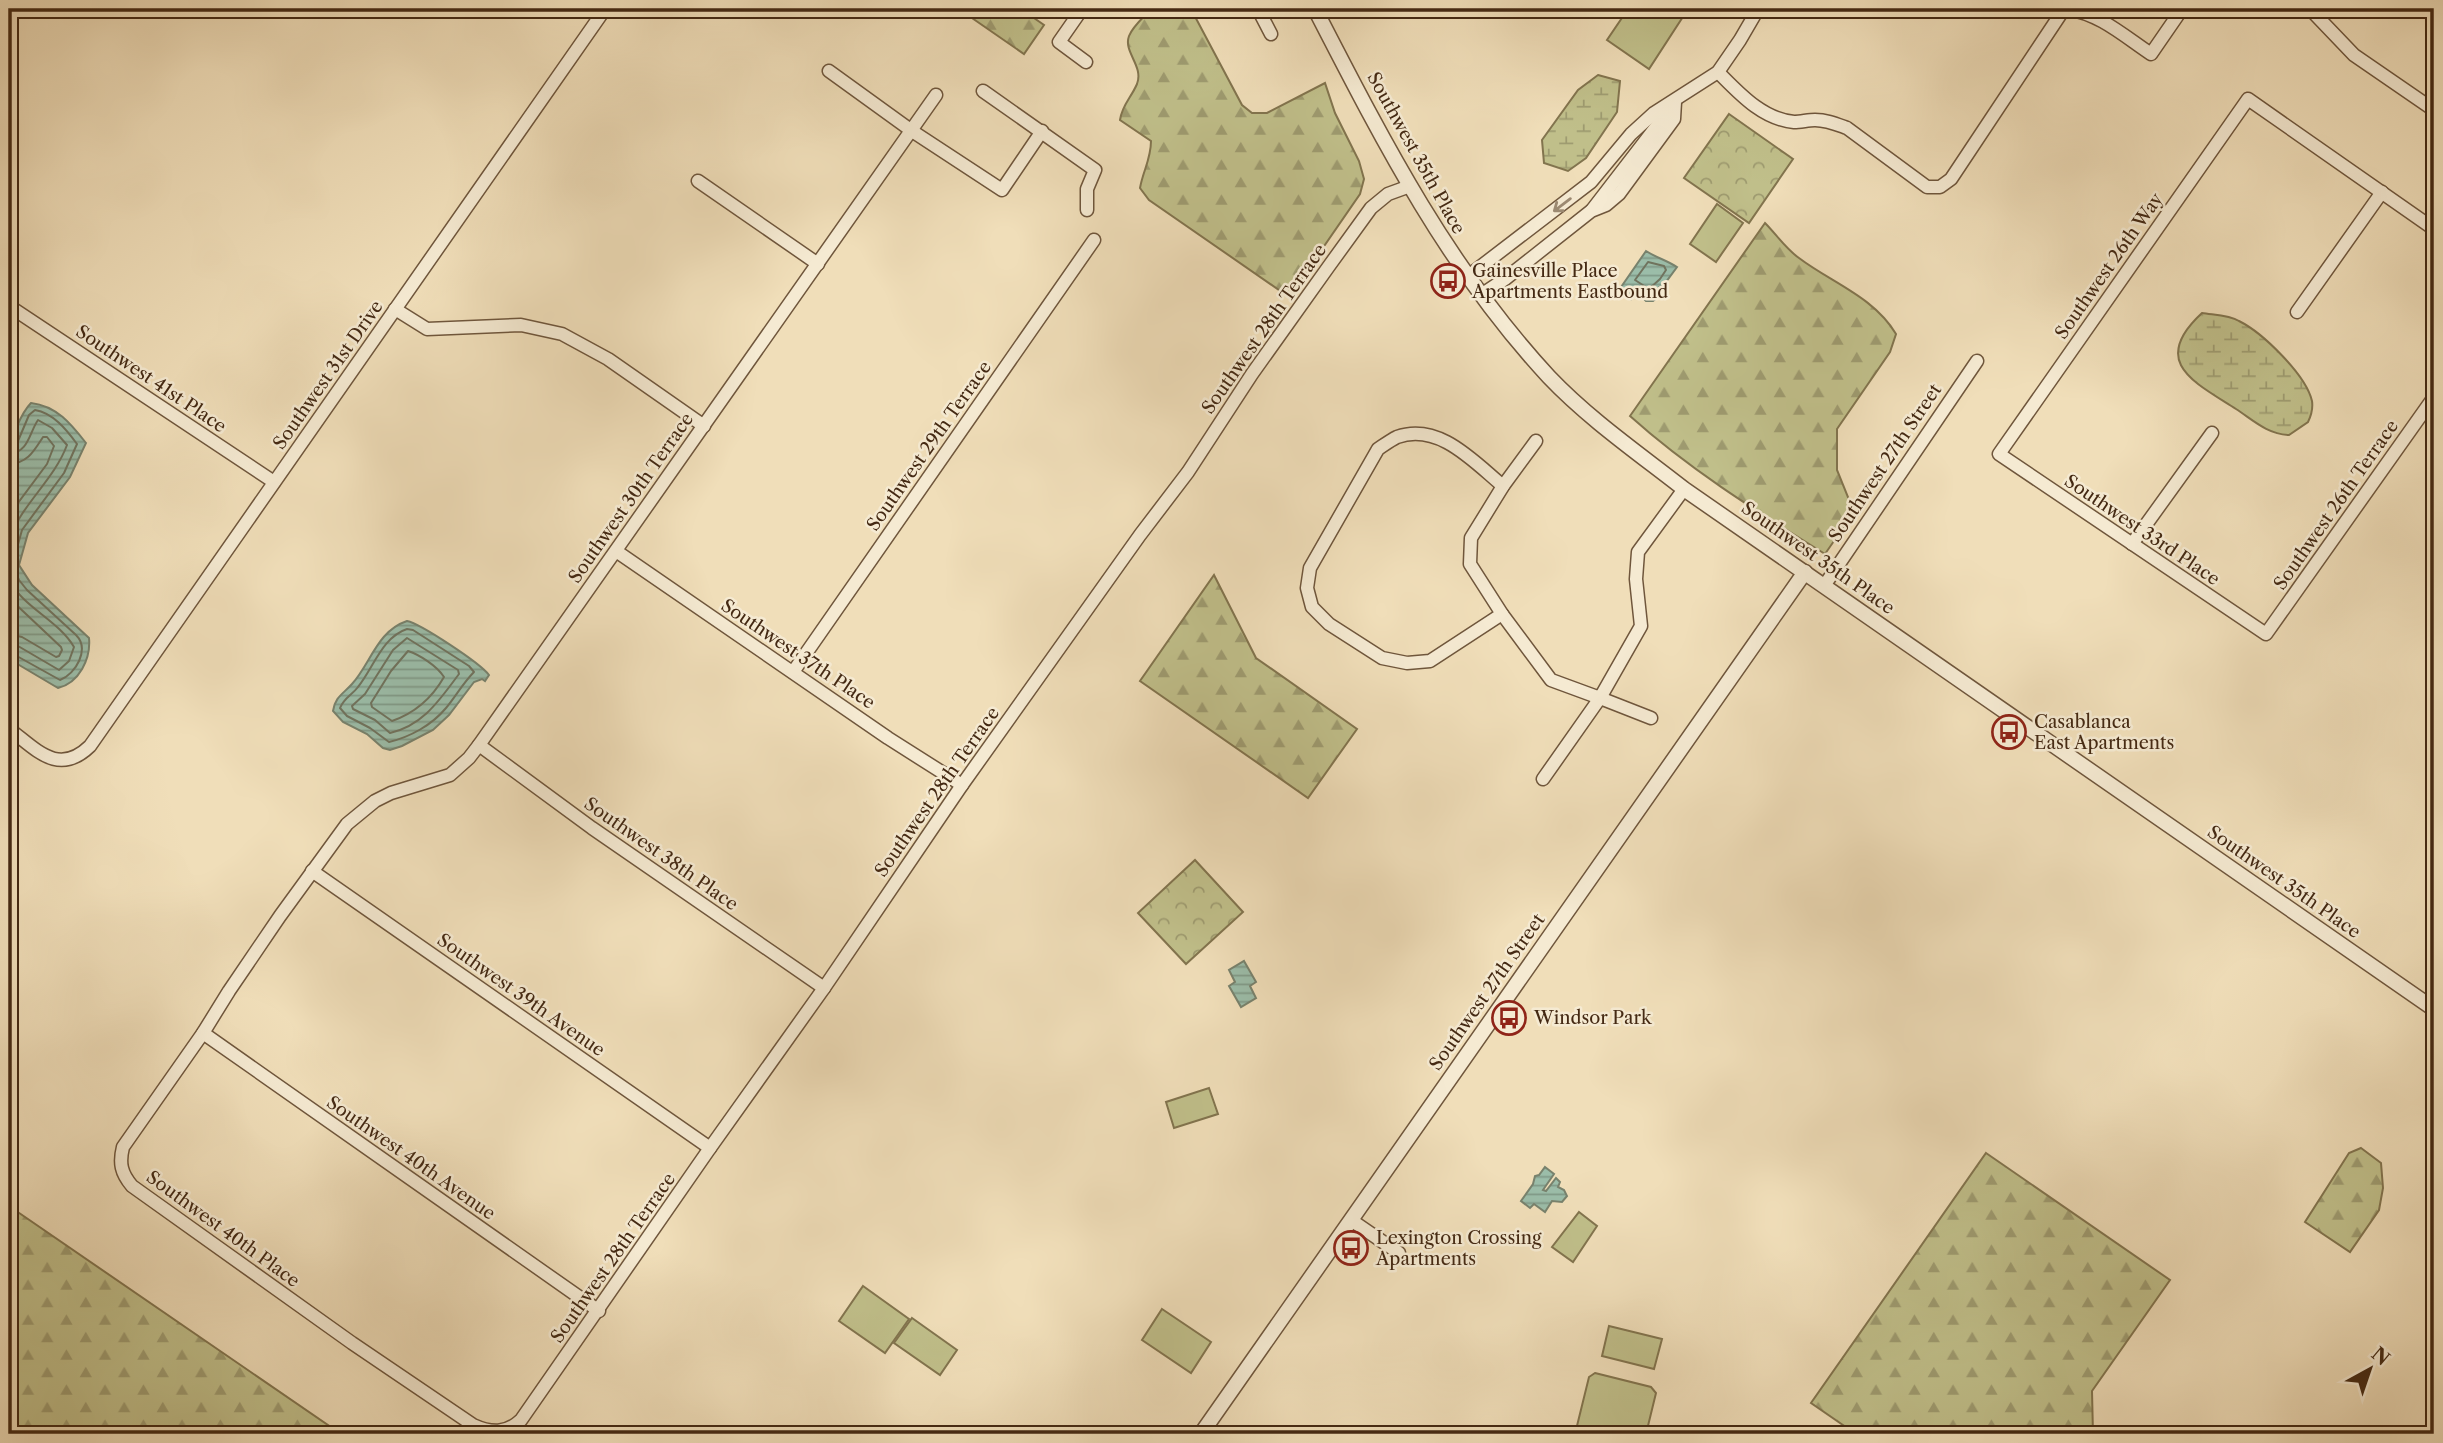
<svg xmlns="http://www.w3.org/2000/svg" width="2443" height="1443" font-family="'Libre Caslon Text',serif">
<defs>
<pattern id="forest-firs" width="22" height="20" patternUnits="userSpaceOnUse" patternTransform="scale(1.75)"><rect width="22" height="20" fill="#c0bf8a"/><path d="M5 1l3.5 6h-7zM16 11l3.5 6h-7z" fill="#9e9b70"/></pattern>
<pattern id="wetland-marsh" width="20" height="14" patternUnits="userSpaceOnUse" patternTransform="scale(1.75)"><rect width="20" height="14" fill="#c0bf8a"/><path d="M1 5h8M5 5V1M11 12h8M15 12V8" fill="none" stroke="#9e9b70"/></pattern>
<pattern id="park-crowns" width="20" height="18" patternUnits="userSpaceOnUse" patternTransform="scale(1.75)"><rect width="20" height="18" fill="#c0bf8a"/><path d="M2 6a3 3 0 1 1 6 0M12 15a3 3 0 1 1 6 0" fill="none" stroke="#9e9b70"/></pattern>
<pattern id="water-rules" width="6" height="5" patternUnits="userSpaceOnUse" patternTransform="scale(1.75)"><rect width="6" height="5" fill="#9bbda9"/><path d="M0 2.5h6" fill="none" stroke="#809a88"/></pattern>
</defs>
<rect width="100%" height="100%" fill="#f0deb9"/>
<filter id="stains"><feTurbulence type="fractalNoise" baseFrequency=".00286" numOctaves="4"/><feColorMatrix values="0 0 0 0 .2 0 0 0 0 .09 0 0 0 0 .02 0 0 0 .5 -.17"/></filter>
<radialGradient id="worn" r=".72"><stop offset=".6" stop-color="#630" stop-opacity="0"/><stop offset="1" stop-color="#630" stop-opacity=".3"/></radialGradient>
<g fill="#c0bf8a" stroke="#82744e" stroke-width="2">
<path d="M1628,9H1688L1649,69L1607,40Z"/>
<path d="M1717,204L1743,223L1716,262L1690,244Z"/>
<path d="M1209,1088L1218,1114L1174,1128L1166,1102Z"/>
<path d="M1579,1212L1597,1226L1573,1262L1552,1247Z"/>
<path d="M863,1286L909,1319L885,1353L839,1321Z"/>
<path d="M1162,1309L1211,1342L1191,1373L1142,1340Z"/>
<path d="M912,1318L957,1350L940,1375L894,1343Z"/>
<path d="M1609,1326L1662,1339L1654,1369L1602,1356Z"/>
<path d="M1595,1373L1651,1387L1656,1393L1646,1434H1575L1589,1377Z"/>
</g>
<g fill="url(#forest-firs)" stroke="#82744e" stroke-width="2">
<path d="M959,9H1021L1044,25L1024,54Z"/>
<path d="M1151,9H1191L1242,105L1252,113H1267L1325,83L1335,113L1359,161L1364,179L1360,194L1289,297L1149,200L1140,188C1143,171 1151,159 1151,141L1120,120C1122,105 1131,98 1137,84C1144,66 1123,52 1129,36C1133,26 1144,17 1151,9Z"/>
<path d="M1765,223C1776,234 1786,249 1799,258C1832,283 1874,297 1896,334L1890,352L1837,429V470L1854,512L1825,554C1758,512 1690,470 1630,416Z"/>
<path d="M1214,575L1256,658L1357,729L1308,798L1140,681Z"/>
<path d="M2361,1148L2381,1163L2383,1188L2379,1210L2350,1252L2305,1222L2349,1153Z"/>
<path d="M1986,1153L2170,1280L2092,1391L2093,1434H1856L1811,1403Z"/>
<path d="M9,1206L341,1434H9Z"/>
</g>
<g fill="url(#wetland-marsh)" stroke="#82744e" stroke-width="2">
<path d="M1598,75L1620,81L1617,112L1586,158L1568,171L1544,163L1542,140L1578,90Z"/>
<path d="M2202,313C2214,315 2229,315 2239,321C2263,333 2306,375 2312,401C2313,408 2311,416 2308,422L2289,435C2267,434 2253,420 2236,409C2194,382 2149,362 2202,313Z"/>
</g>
<g fill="url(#park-crowns)" stroke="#82744e" stroke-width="2">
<path d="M1729,114L1793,159L1749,223L1684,178Z"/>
<path d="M1195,860L1243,912L1186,964L1138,913Z"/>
</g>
<g fill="url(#water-rules)" stroke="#78826d" stroke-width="2">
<path d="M1646,251C1657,258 1666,260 1677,267L1663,286L1659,287L1658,297L1653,301H1646L1641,296L1640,291H1637L1631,299L1619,290Z"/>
<path d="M31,403C57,406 71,424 86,443L70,477L28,533L19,565L32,585L89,638C91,659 79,683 58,688L9,659V442C17,429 20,414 31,403Z"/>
<path d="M407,621C421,624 480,663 489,675L485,681L482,679L474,682L449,715L433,730L402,746L390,750L383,748L367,734L343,722L333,711C335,697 343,694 352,684C371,663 377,631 407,621Z"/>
<path d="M1244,961L1256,982L1250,986L1256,998L1241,1007L1229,986L1235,982L1229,970Z"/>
<path d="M1545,1167L1554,1174L1543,1190L1546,1191L1556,1178L1560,1182L1558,1187L1564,1190L1567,1196L1562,1202L1552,1201L1545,1212L1534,1204L1530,1208L1521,1201L1533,1184L1535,1176L1539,1175Z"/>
</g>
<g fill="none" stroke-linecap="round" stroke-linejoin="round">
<g stroke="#70735e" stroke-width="2">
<path d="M1648,262L1664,266L1666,270L1660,279L1649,289L1635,280Z"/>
<path d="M9,445L18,441L29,415L35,410C53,413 66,429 77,444L64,473L22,530L12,566L19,580L27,590L76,635C90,649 76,674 60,680L15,655L9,654"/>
<path d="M9,454C29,452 29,433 38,420L52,428L67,445C54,480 22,504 9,539"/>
<path d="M9,464C28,463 34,451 43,437H47L54,446L47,464L9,515"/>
<path d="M9,580C24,608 58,620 74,647L69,661L59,670L18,646L9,645"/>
<path d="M9,598L61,647L62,650L59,656L56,657L22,637L9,634"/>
<path d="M407,629L413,630L469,666L474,672C463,683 456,696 446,708C432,725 410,737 389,742L370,728L347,716L340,708C344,698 352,695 358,687C373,669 382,637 407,629Z"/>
<path d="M407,638L458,670L459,674C440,699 424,725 390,733L375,720L353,709L352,706L365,694L393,650Z"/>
<path d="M408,651C420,655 437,666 444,677C432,698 415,713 392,721L372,707L371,703L391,671Z"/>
</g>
<g stroke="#6f563c" stroke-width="15">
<g id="minor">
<path d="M1082,9L1059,42L1086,62"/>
<path d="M1258,9L1271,34"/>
<path d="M2047,9H2056"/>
<path d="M2068,9C2100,14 2124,36 2151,54L2182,9"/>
<path d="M2310,9L2354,55L2434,110"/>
<path d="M829,71L912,131L1002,190L1042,131"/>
<path d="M1718,72C1739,93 1762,119 1794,122C1801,122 1808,120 1815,120C1827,120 1836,124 1847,128L1927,187H1940L1951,179L2064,9"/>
<path d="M983,91L1095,170L1087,189V210"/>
<path d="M936,95L479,745L469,758L450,775L391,793L375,801L347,824L280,916L229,991L203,1033L123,1147C119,1163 121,1173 132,1186L352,1343L473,1425C491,1433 506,1434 521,1420L710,1148L824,988L962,785L1140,535L1188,472L1252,374L1329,266L1371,208L1388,194L1410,186"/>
<path d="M698,181L818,264"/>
<path d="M1592,210L1673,105"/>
<path d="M2434,229L2248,99L1999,454L2266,634L2434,397"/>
<path d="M1467,277L1591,182L1631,134L1654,113L1718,72L1740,40L1754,16L1755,9"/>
<path d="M1481,295L1505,279L1591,211L1606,205L1619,194L1674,119L1675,102"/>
<path d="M9,306L274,482"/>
<path d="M395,309L427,329L521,325L562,334L608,359L704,426"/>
<path d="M2297,312L2382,192"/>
<path d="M1536,441L1503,486L1471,538L1470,564L1502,614L1551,680L1600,698L1641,626L1636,579L1638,552L1684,489"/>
<path d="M2132,544L2212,433"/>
<path d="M616,551L888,738L962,785"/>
<path d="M1824,586L1977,361"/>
<path d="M1502,614L1430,661L1407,663L1382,658L1329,624L1312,607L1307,588L1310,568L1378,449C1384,445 1391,440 1397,437C1439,422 1474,462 1503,486"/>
<path d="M793,672L1094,240"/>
<path d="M9,729C36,749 58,777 90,746L605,9"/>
<path d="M479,745L592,828L824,988"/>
<path d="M1543,779L1600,698L1651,718"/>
<path d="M312,871L710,1148"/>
<path d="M203,1033L599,1311"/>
<path d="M1351,1220L1399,1253"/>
</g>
</g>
<g stroke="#6f563c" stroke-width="17">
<g id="tertiary">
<path d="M1315,9C1383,141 1447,267 1549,377C1589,419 1638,453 1684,489L2434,1009"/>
<path d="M1201,1434L1805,572"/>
</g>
</g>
<use href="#minor" stroke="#f5ead2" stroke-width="12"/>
<use href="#tertiary" stroke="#f5ead2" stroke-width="14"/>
</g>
<defs><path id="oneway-shaft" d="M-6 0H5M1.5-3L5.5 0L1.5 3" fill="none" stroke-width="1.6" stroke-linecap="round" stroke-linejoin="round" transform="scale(1.75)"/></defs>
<use stroke="#9c8a72" href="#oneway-shaft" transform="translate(1562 205) rotate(143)"/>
<defs>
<g id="bus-ring" transform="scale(1.75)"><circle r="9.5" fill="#f5ead2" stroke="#8f2418" stroke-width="1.5"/><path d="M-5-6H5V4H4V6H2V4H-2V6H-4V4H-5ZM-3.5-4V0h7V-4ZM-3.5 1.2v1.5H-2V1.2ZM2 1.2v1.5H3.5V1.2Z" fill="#8f2418"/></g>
</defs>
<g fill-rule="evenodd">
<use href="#bus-ring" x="1448" y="281"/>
<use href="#bus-ring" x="2009" y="732"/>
<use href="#bus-ring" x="1509" y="1018"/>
<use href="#bus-ring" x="1351" y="1248"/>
</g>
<g text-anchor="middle" stroke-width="5" stroke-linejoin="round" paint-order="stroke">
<g font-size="18" fill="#442913" stroke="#f5ead2">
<text transform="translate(1416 153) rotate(61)" y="6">Southwest 35th Place</text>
<text transform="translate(2109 266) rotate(-55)" y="6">Southwest 26th Way</text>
<text transform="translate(1264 329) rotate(-55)" y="6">Southwest 28th Terrace</text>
<text transform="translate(328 375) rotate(-55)" y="6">Southwest 31st Drive</text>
<text transform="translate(151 379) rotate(34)" y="6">Southwest 41st Place</text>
<text transform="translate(929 446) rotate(-55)" y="6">Southwest 29th Terrace</text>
<text transform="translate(1885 463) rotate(-56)" y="6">Southwest 27th Street</text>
<text transform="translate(631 498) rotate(-55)" y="6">Southwest 30th Terrace</text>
<text transform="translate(2336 505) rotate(-55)" y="6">Southwest 26th Terrace</text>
<text transform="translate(2142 530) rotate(34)" y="6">Southwest 33rd Place</text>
<text transform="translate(1818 558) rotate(35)" y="6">Southwest 35th Place</text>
<text transform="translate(798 654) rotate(34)" y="6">Southwest 37th Place</text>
<text transform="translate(937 792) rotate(-55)" y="6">Southwest 28th Terrace</text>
<text transform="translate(661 854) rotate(35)" y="6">Southwest 38th Place</text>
<text transform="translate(2284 882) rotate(35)" y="6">Southwest 35th Place</text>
<text transform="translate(1487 992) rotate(-55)" y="6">Southwest 27th Street</text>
<text transform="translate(521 995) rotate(35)" y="6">Southwest 39th Avenue</text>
<text transform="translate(411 1158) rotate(35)" y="6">Southwest 40th Avenue</text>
<text transform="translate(223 1229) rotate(36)" y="6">Southwest 40th Place</text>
<text transform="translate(613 1258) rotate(-55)" y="6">Southwest 28th Terrace</text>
</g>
<g font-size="18" fill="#442913" stroke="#f5ead2" text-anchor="start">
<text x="1472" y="277">Gainesville Place<tspan x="1472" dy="21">Apartments Eastbound</tspan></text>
<text x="2034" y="728">Casablanca<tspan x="2034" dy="21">East Apartments</tspan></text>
<text x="1534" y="1024">Windsor Park</text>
<text x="1376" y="1244">Lexington Crossing<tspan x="1376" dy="21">Apartments</tspan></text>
</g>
</g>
<rect width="2443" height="1443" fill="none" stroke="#f0deb9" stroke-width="35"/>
<rect x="10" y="10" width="2422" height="1422" fill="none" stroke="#442913" stroke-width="3.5"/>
<rect x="18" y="18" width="2408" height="1408" fill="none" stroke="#442913" stroke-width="2"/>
<g transform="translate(2370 1369) rotate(40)" stroke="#f5ead2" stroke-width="5" paint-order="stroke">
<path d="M0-5L12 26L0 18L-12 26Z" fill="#442913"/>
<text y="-10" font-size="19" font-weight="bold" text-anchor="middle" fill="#442913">N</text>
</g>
<rect width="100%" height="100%" filter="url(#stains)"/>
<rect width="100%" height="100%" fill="url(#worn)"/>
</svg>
